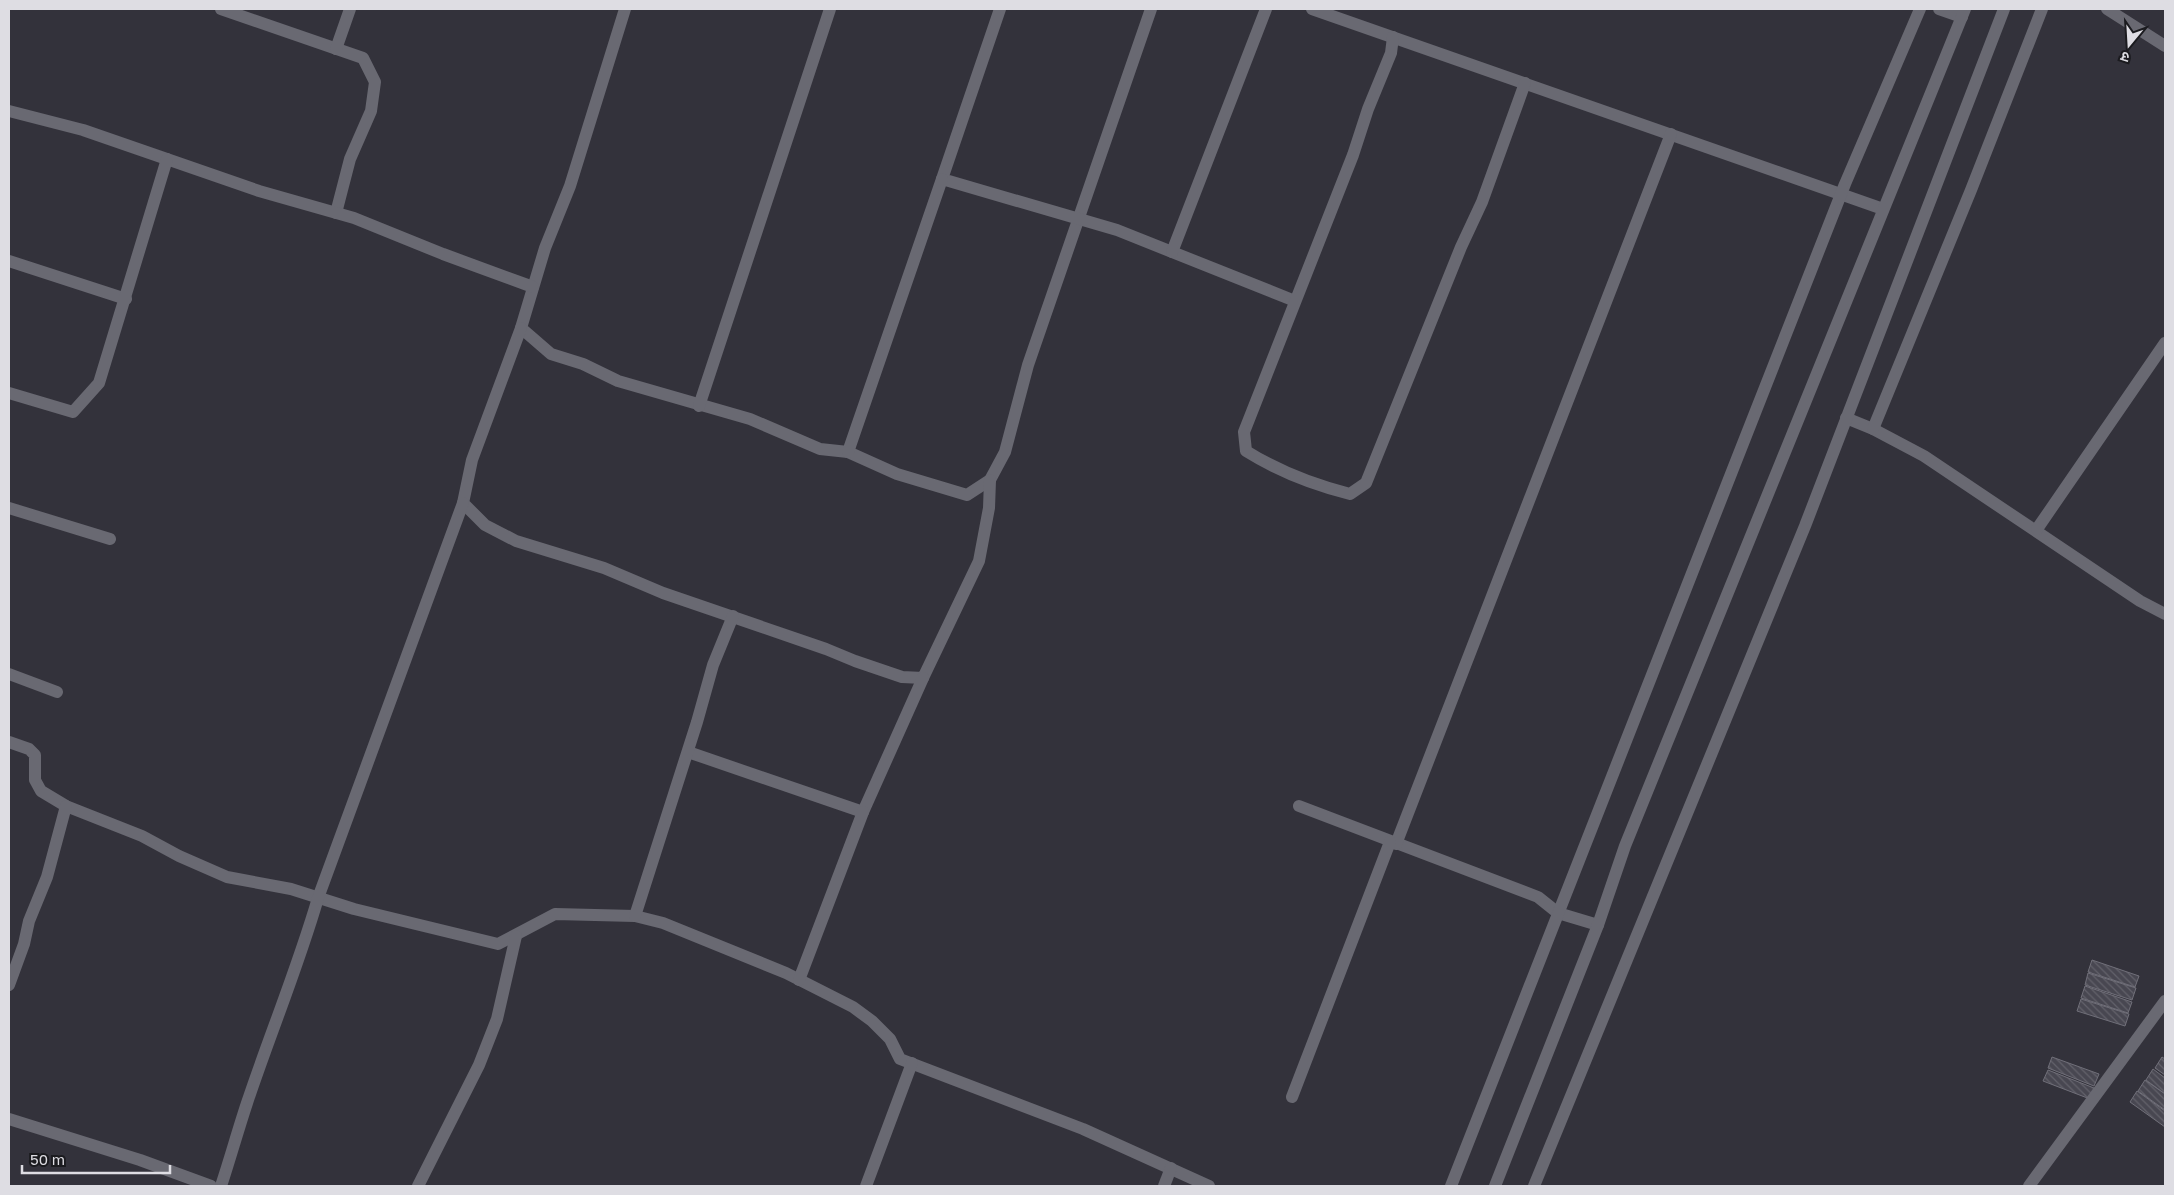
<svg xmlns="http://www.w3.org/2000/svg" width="2174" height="1195" font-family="'Golos Text','Noto Sans Devanagari',sans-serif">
<defs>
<pattern id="building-back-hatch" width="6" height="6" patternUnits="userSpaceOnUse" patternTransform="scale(1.25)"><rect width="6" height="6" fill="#484751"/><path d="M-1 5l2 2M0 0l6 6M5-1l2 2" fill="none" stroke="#62616a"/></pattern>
</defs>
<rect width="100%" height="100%" fill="#33323b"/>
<g fill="url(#building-back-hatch)" stroke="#706f79">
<path d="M2092,960L2139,976L2135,987L2088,972Z"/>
<path d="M2088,973L2136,988L2132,1000L2085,985Z"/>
<path d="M2085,986L2132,1002L2128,1013L2081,998Z"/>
<path d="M2081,999L2129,1014L2125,1026L2077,1011Z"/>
<path d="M2052,1057L2099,1074L2094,1086L2048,1068Z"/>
<path d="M2162,1057L2165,1059V1075L2155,1068Z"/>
<path d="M2153,1069L2165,1078V1094L2146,1080Z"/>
<path d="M2048,1070L2094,1088L2090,1099L2043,1081Z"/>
<path d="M2145,1080L2165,1094V1110L2138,1091Z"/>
<path d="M2137,1091L2165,1111V1127L2130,1102Z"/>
</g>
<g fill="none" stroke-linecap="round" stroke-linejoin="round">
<g stroke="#696972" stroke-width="12">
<path d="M221,9L363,58L375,82L371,111L350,159L336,213"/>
<path d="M625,9L570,186L545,248L521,328L551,354L583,364L618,381L750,419L820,449L848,452L897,474L967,495L990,480L1005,452L1028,365L1151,9"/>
<path d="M1000,9L942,179L1117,230L1295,301"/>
<path d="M1312,9L1883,209"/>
<path d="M1939,9L1962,17"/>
<path d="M2107,9L2165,46"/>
<path d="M1393,37L1391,53L1368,109L1353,155L1244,432L1246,451C1278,471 1314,485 1350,494L1366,483L1461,247L1482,202L1525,83"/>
<path d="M336,49L350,9"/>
<path d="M9,111L83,130L259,191L354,218L443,254L533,287"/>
<path d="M1172,252L1266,9"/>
<path d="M9,261L126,299"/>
<path d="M521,328L472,460L463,503L485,525L516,541L604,568L663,593L826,649L855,661L902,677L923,678L979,561L989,508L990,480"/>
<path d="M9,393L73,412L99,383L167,159"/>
<path d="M699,406L830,9"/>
<path d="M1846,418L1873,429L1924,456L2140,601L2165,614"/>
<path d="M1873,429L1971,190L2042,9"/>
<path d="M848,452L942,179"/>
<path d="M9,508L110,539"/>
<path d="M2037,529L2165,343"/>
<path d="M9,674L57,692"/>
<path d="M9,742L29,749L35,755V780L41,791L66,806L142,836L179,856L227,877L291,889L354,909L498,944L555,914L635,916L663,923L786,973L853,1007L872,1021L890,1039L900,1059L1083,1129L1209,1186"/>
<path d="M688,752L863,812L923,678"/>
<path d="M1299,806L1538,897L1558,913L1598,925"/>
<path d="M1396,844L1671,134"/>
<path d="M635,916L697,722L713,665L733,616"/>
<path d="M799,980L863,812"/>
<path d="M9,985L24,944L29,921L47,877L66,806"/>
<path d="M1292,1097L1390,842"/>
<path d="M9,1119L140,1160L211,1186"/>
<path d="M221,1186C230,1159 238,1130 247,1103C270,1034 298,967 318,898L463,503"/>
<path d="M418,1186L479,1065L497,1019L516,936"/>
<path d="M866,1186L912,1063"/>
<path d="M1164,1186L1171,1168"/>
<path d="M1451,1186L1845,184L1920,9"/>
<path d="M1495,1186L1598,925L1625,846L1965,9"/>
<path d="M1534,1186L1805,526L2004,9"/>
<path d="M2029,1186L2165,1001"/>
</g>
</g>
<rect width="2174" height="1195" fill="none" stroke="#dedde3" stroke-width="20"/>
<g transform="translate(2129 45) rotate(198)" stroke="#1b1b1f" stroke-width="4" paint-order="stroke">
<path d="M0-4L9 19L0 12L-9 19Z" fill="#dedde3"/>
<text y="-8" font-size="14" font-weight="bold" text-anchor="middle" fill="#dedde3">उ</text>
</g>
<path d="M22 1165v8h148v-8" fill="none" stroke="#dedde3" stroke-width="2.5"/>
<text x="30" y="1165" font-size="15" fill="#dedde3" stroke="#1b1b1f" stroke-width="4" paint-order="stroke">50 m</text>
</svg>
